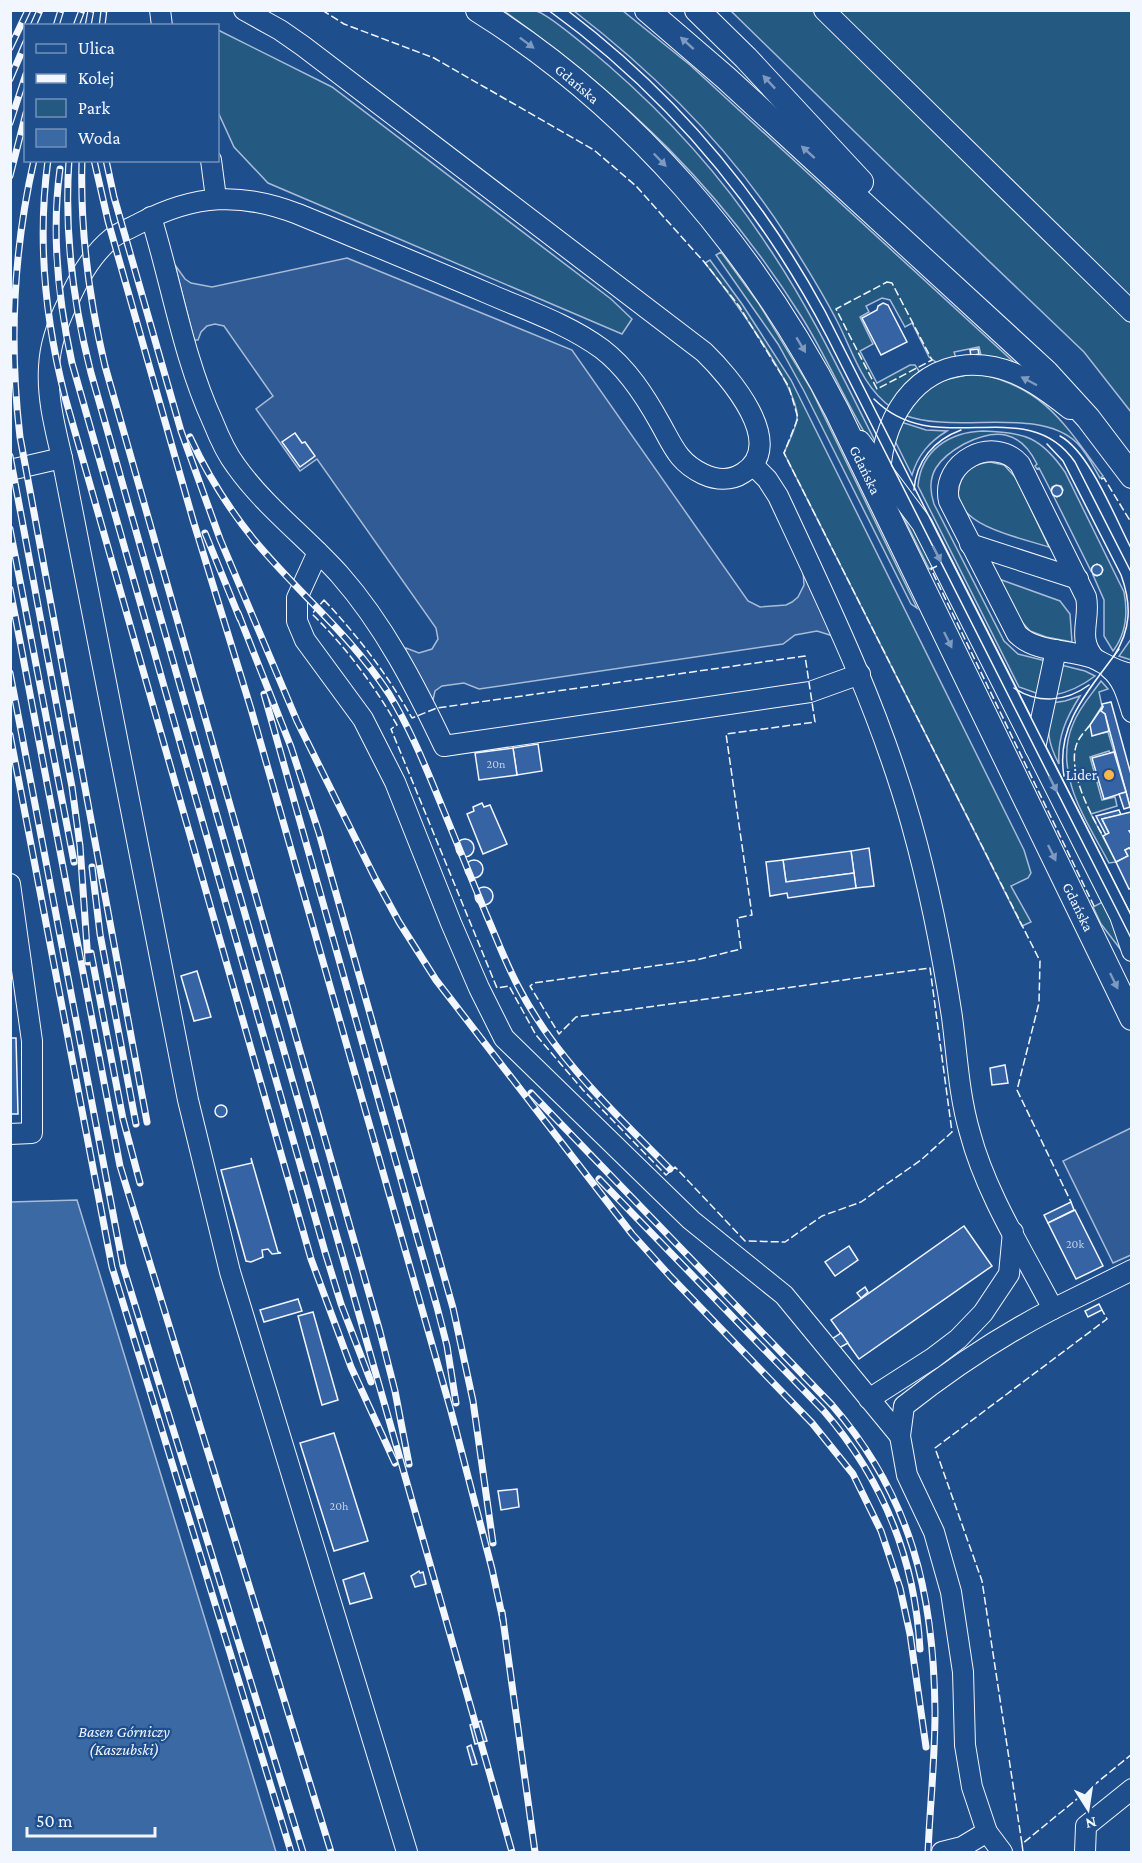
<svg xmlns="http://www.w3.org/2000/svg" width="1142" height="1863" font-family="'Crimson Pro',serif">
<rect width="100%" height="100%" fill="#1f4e8c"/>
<g fill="#245a82" stroke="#a8bbd7" stroke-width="1.5" fill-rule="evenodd">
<path d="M504,11C514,11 527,8 536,11C548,13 596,55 608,65C669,118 723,178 767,245C810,308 842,376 876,443L875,450C847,407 829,360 801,316C721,189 625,97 504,11Z"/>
<path d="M574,11H623L690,65L1019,367L940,365L929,357L912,323L905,327L890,300L882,298L866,306L869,312L860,317L873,344L860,351L877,383L910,365H915L919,371L916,377L892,408C862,387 853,352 837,321C822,292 804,263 786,235C730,148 656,74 574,11ZM979,347L981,355L956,358L954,352Z"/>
<path d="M731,11H1131V412L1084,352L901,177Z"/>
<path d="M218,30L332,87L611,299L632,319L622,334L268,183L234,147L218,112Z"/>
<path d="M721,252L759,304L811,389L917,608L911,604L804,391L778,344L716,255Z"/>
<path d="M710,260L742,304L791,380L1024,850L1031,873L1028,878L1011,886L1031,922L1022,926L784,453C788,443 796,429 797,418C800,388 726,289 705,263Z"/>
<path d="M976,373C1044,387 1064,423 1103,476L1100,478C1093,466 1087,453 1077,443C1038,405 955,435 904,415L918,395L944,380Z"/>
<path d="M901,422L926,430L947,431C929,442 918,455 912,475L895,441Z"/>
<path d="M983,431C1024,432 1041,437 1065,472L1124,592C1128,613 1126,634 1113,651L1104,636V600L1093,575L1097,576L1101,574L1103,570L1101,566L1097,564L1093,567L1091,571L1053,495L1057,497L1061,494L1063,490L1061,486L1056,485L1052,487L1051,491L1039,468L1037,469L1035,466L1037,464C1020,430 996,428 964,444C939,458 924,474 934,504L1004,641L1018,654L1046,661L1039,694L1019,687L918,486C921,450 950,432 983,431Z"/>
<path d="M990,462L1004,465L1016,478L1049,547C1022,538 942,524 961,481C967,468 977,463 990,462Z"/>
<path d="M903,511L938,565L929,569L902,514Z"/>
<path d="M999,579L1060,601L1070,614L1072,642L1046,637L1030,631L1022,622Z"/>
<path d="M1131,639V660L1119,656Z"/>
<path d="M1061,665L1085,671L1095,676C1082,686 1070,692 1054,695Z"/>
<path d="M1101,681L1108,689L1099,692L1102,706L1090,725L1093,735L1108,732L1114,752L1110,753L1109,751L1090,757L1102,800L1115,797L1117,806L1091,814L1116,862L1109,863C1087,821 1052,773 1073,724C1079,708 1091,695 1101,681Z"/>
<path d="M1080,696C1066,718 1057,738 1059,764C1047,742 1046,727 1052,703L1065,701Z"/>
<path d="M1108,899L1128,959L1101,924L1093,907Z"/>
</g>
<g fill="#305b95" stroke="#a8bbd7" stroke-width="1.5">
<path d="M347,258L572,350L748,601L760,607L786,605L792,602L798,597L804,585L803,570L833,636L817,631L795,635L783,644L479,689L464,683L442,686L435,691L433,700L405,653L406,648L419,653L432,649L438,639L436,628L317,459L300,471L256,409L273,396L224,326L215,324L207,326L201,332L198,340H194L175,265L185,279L191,283L212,287Z"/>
<path d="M1131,1128V1255L1113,1263L1063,1161Z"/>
</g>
<path fill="#3b69a3" stroke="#a8bbd7" stroke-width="1.5" d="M77,1200L276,1852H11V1202Z"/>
<g fill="#3563a3" stroke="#f2f6ff" stroke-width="1.5">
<path d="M883,303L888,305L907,342L881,355L862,318L877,310L878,306Z"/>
<path d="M978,349L979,354L971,356L970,350Z"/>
<path d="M295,433L302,443L305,442L315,456L300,467L282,442Z"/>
<circle cx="1057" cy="491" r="5.5"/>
<circle cx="1097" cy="570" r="5.5"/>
<path d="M1111,702L1132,778V814L1105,714L1101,711L1103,707L1102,704Z"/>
<path d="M1103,706L1101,711L1105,714L1109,731L1092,736L1090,725Z"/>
<path d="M538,744L542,771L517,775L513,748Z"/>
<path d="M513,748L517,775L479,780L475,753Z"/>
<path d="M1114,752L1126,792L1104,799L1092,758Z"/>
<path d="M1126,792L1130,807L1124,809L1119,794Z"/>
<path d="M482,803L484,807L490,805L507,844L483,854L467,814L474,811L473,807Z"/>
<path d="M1119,810L1121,815L1102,819L1109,833L1106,835L1096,816Z"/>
<path d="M1131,812L1132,830L1129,831L1132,835V851L1129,848L1125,850L1128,856L1116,862L1103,836L1109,833L1102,819Z"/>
<circle cx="465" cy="848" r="9"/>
<path d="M869,848L874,886L856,888L851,851Z"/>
<path d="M1129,848L1132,851V888L1129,889L1116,862L1128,856L1125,850Z"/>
<path d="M851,851L854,873L786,882L783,860Z"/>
<circle cx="474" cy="869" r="9"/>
<path d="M783,860L786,882L854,873L856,888L788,898L787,893L770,896L766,862Z"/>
<circle cx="484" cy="896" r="9"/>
<path d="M197,971L211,1017L194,1021L181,976Z"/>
<path d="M10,1038H16L18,1114H10Z"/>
<path d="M1005,1065L1008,1083L992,1085L990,1068Z"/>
<circle cx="221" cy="1111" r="6"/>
<path d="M251,1158L278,1252L281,1253L272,1254L268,1249L262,1250L263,1257L251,1262L246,1261L221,1170L252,1163Z"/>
<path d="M1071,1202L1074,1210L1048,1223L1044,1215Z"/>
<path d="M1075,1210L1103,1266L1076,1279L1048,1223Z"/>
<path d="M964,1226L992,1266L859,1359L831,1320Z"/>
<path d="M849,1246L858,1260L835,1276L825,1262Z"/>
<path d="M865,1287L868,1292L861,1298L857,1293Z"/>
<path d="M298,1299L302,1311L264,1322L260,1310Z"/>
<path d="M1099,1304L1102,1310L1088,1317L1085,1311Z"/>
<path d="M313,1312L338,1400L322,1405L298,1316Z"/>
<path d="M841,1333L848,1343L839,1348L832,1339Z"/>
<path d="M334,1433L368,1541L334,1551L300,1443Z"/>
<path d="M517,1489L519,1507L501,1510L498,1491Z"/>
<path d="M419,1571L420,1573L423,1572L426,1584L415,1587L411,1576Z"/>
<path d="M364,1573L372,1598L350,1604L343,1580Z"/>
<path d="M481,1721L487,1741L475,1744L470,1725Z"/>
<path d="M471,1745L477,1764L472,1765L467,1747Z"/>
</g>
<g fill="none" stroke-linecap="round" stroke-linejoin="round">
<g stroke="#f2f6ff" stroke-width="22">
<g id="minor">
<path d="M160,10L162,26"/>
<path d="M824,10L1132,312"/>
<path d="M211,160L216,198"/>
<path d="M151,217C172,285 183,357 213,422C219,437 226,453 236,466C265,507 307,538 340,575C384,625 416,687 444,746L810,692L860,674"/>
<path d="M860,441L922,524L1120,916L1132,951"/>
<path d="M62,458C55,428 47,398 49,367C50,344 58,322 68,302C78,279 92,254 112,238C120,232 131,228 140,223C195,194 241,192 298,214C361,240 424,266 487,293C526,310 568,324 602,349C627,368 645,396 660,423C673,446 678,462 703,474C716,480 731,481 743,473C789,445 728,375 704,352L303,46L280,30L244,10"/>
<path d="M753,465L767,479L778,496C828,603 879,708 911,822C929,886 942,951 952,1017C957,1055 959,1096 970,1133C986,1194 1024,1253 1053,1309C1000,1336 951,1369 904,1406L900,1436L907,1475L934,1532L951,1592L963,1672L965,1745L972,1787L987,1832L962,1847L942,1852"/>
<path d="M10,470L62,458L188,1100L230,1272L407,1852"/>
<path d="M880,474C883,411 924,353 994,367C1023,373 1047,391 1070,409"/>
<path d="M970,544L1078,579"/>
<path d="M318,552L297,598V621L305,640L363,719L395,782L451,923L479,988L504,1038L691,1220L784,1295L900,1436"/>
<path d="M1095,659C1076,638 1091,619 1086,597L1020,464C993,434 940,462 949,501L1017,634C1036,653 1069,649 1093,658C1106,664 1116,672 1132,674"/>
<path d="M1109,668C1123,679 1127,695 1132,712"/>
<path d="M1035,748L1056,650"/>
<path d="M10,884L32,1041V1133L10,1134"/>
<path d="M1053,1309L1132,1270"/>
<path d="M869,1399L933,1358L958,1339L983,1313L1009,1274L1013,1232"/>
<path d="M987,1832L1002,1852"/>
<path d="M1085,1852L1086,1826L1132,1789"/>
</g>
</g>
<g stroke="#f2f6ff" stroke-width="26">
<g id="major">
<path d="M478,10C633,107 754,250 837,411L1132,1018"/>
<path d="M647,10L726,78L1046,372L1088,418L1132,476"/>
<path d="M697,10L746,58L861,182"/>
</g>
</g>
<use href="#minor" stroke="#1f4e8c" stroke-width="20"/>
<use href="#major" stroke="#1f4e8c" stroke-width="24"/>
<g stroke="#f2f6ff" stroke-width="1.5">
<path d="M548,10C667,96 759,207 827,337L1132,940"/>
<path d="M567,10C675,92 761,193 825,311L1132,917"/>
<path d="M874,399C936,462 1026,391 1075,462L1132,574"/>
<path d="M1060,436C1090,452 1115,518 1132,550"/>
<path d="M1047,444L1063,461L1121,575C1132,605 1131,629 1114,656"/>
<path d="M914,490C916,461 934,440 961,430"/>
<path d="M1014,688C1038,704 1066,702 1089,685"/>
<path d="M1064,776C1055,724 1091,688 1119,649"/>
</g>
<g stroke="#f2f6ff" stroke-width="7">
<g id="rail">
<path d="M33,26L40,10"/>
<path d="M56,26L61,10"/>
<path d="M76,26L82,10"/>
<path d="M88,26L91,10"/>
<path d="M102,26L104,10"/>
<path d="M10,48L28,10"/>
<path d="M10,79L26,42"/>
<path d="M10,123L26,74"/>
<path d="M34,160C13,252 9,344 20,437L147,1122"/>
<path d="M48,160C37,241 45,319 65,397L311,1259L351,1367L395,1463"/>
<path d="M69,160C64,233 73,303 91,373L512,1852"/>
<path d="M82,160C80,230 89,299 105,366L380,1332L395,1391L409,1464"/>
<path d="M94,160L108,221L193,520L251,709L451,1411L492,1569L503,1620"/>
<path d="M106,160L114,197L181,431L220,539L297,721L375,878L399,922L436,980L632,1234L670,1276L812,1423L853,1474L881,1531L900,1588L910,1634L926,1747"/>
<path d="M60,169C51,235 58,299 72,363L325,1252L341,1304L371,1382"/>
<path d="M10,176L26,113"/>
<path d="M190,437C207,474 229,509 255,541C299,594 350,634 389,694C408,725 422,758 436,792C453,833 469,873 486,914C497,939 506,964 519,988C556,1059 615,1113 670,1169"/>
<path d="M10,456L72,787L80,846L88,962"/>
<path d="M10,529L74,862"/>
<path d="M205,533L240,619"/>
<path d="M10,589L120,1166L331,1852"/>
<path d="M238,613L291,747L319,833L453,1308L473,1401L493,1543"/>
<path d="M10,673L123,1266L303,1852"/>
<path d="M264,694L437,1307L447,1346L456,1403"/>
<path d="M10,735L112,1267L291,1852"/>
<path d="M92,867L100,934L136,1124"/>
<path d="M91,953L123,1119L140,1183"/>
<path d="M531,1093L832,1405C911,1496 934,1593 935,1712C935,1759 930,1806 928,1852"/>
<path d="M599,1179L823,1410C882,1478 915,1559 920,1649"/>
<path d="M502,1612L535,1852"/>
</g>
</g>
<use href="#rail" stroke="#1f4e8c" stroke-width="4.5" stroke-dasharray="14" stroke-linecap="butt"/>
<g stroke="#f2f6ff" stroke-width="1.5" stroke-dasharray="8 3" stroke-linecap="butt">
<path d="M322,10L344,24L434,58L594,150L636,186L705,263L739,306L789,387L798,418L784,453L1040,961L1039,1003L1017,1090L1071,1202"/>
<path d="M887,282L892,283L932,360L877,389L836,309Z"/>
<path d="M1101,479L1104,478L1132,524"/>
<path d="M937,566L931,569L1094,906"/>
<path d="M324,600C358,636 387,674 412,718L437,708L805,656L815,722L726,734L752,915L737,918L741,949L696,960L534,983L530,986L559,1034L576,1017L930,968L952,1132L921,1160L861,1202L822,1216L785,1242L745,1241L675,1167L666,1175L583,1090L536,1035L509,986L497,988L391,729L397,725C373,684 346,647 312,614Z"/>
<path d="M1090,725C1086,730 1081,735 1078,741C1065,767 1090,813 1103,836"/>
<path d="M1022,1844L982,1581L935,1448L1107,1319L1102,1310"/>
<path d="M1023,1852L1022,1844L1132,1754"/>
</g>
</g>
<defs><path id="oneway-solid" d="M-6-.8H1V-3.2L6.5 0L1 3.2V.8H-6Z" transform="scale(1.5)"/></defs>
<g fill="#7e9ac0">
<use href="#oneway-solid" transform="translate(527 43) rotate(37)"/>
<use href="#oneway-solid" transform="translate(687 43) rotate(-138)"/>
<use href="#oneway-solid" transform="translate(769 82) rotate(-133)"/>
<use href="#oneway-solid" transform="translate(808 152) rotate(-138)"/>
<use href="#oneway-solid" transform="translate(660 160) rotate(46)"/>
<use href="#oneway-solid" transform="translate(801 345) rotate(59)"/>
<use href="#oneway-solid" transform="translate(1029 381) rotate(-152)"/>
<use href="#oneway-solid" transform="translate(937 554) rotate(63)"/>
<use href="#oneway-solid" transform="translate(948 640) rotate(64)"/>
<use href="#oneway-solid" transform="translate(1053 784) rotate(63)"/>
<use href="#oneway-solid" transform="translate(1052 853) rotate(64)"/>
<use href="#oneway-solid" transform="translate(1114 981) rotate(64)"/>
</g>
<circle fill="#ffb74d" stroke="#1f4e8c" stroke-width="2" cx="1109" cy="775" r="6"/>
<g text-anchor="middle" stroke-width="4.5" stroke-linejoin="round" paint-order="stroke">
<g font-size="12" fill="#c3d1e8">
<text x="496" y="768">20n</text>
<text x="1075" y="1248">20k</text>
<text x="339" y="1510">20h</text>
</g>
<g font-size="15" fill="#f2f6ff" stroke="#1f4e8c">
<text transform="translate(577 84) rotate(40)" y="5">Gdańska</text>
<text transform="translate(865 470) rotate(64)" y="5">Gdańska</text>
<text transform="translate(1078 907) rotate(64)" y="5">Gdańska</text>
</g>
<g font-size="15" fill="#f2f6ff" stroke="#1f4e8c" text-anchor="end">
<text x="1097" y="780">Lider</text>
</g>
<g font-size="16" font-style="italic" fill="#f2f6ff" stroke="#1f4e8c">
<text x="124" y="1737">Basen Górniczy<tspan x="124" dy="18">(Kaszubski)</tspan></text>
</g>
</g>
<rect width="1142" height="1863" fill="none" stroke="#f2f6ff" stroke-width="24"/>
<rect x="24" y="24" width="195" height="138" fill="#1f4e8c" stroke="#7391ba" stroke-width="1.5"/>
<rect x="36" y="44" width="30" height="9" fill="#1f4e8c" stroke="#7391ba" stroke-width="1.5"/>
<text x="78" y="54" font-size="18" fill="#f2f6ff">Ulica</text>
<rect x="36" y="74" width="30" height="9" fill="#f2f6ff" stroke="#7391ba" stroke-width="1.5"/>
<text x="78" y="84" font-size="18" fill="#f2f6ff">Kolej</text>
<rect x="36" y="99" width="30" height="18" fill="#245a82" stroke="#7391ba" stroke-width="1.5"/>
<text x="78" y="114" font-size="18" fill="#f2f6ff">Park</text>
<rect x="36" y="129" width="30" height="18" fill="#3b69a3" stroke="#7391ba" stroke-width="1.5"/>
<text x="78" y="144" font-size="18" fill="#f2f6ff">Woda</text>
<g transform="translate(1088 1809) rotate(168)" stroke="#1f4e8c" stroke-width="4.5" paint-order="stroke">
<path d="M0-4.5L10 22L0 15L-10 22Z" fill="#f2f6ff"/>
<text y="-9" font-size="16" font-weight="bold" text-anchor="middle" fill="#f2f6ff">N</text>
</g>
<path d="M27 1827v9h128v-9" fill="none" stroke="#f2f6ff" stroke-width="3"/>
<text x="36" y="1827" font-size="18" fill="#f2f6ff" stroke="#1f4e8c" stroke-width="4.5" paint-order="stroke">50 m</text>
</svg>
